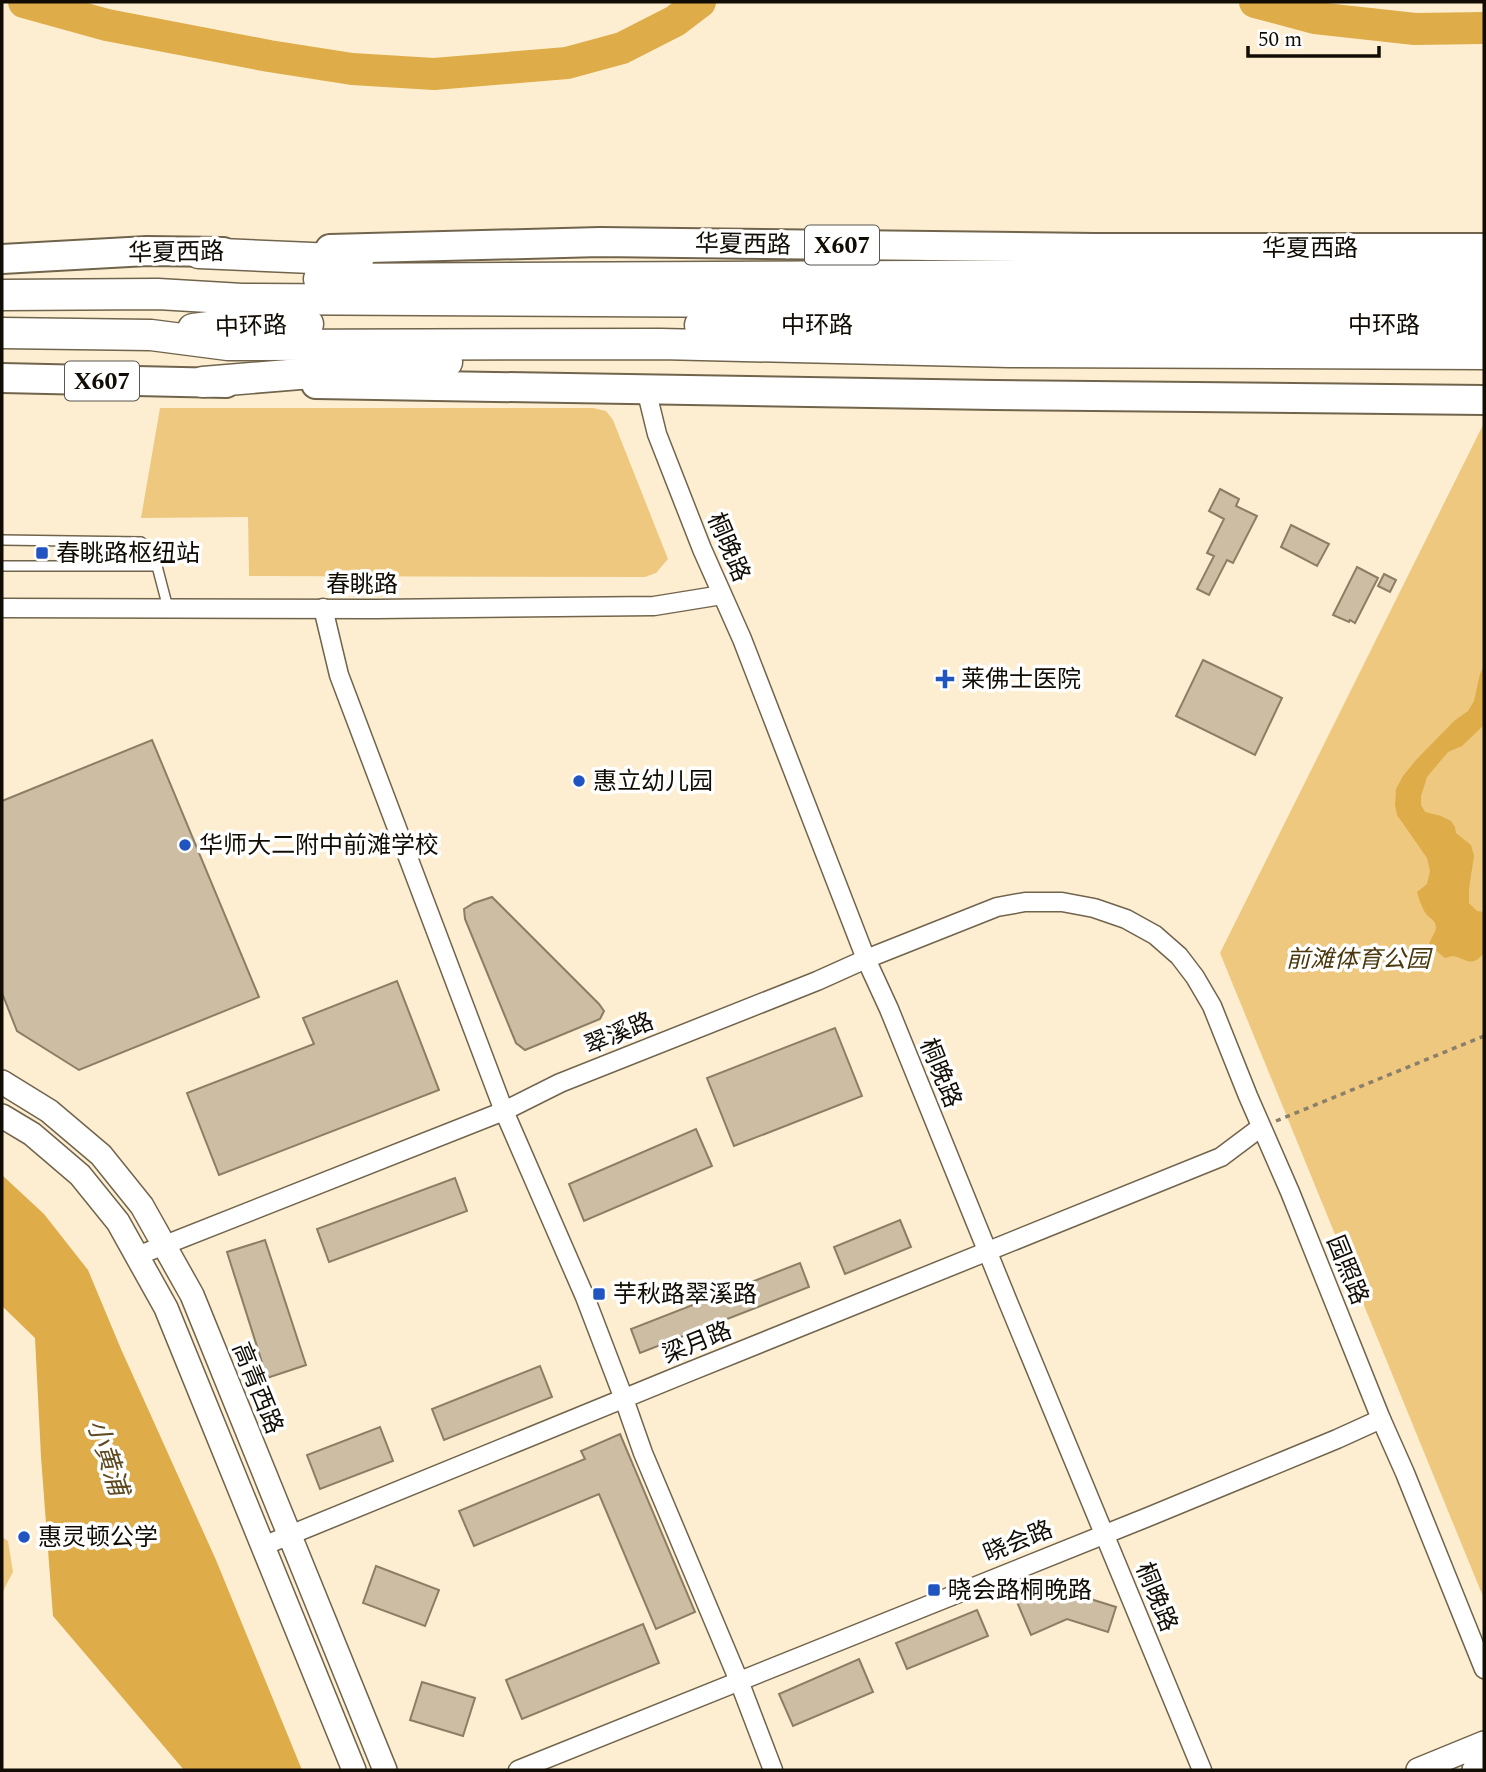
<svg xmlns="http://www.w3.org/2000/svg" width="1486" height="1772" font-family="Spectral,'Noto Sans SC',serif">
<rect width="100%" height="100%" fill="#fdeed2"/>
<g fill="#eec87e">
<path d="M160,408H593L606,411L613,420L668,559L656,573L645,577L249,576L248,517L141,518Z"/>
<path d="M1484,423V1599L1220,953Z"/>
<path d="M2,1537L8,1541L13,1572L2,1593Z"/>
</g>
<g fill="#dead49">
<path d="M1484,666V725L1462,746L1448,752L1427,777L1421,796V805L1425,812L1441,816L1451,821L1455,827L1456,833L1471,845L1474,856L1469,889V903L1477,911L1484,912V953C1471,969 1466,958 1452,956L1445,958L1429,945C1430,939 1435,934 1436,928C1436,920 1430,919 1426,914C1422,908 1419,899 1417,892L1427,884L1430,871L1427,858L1397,815L1395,805L1396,789L1403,776L1416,760L1454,721L1468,711L1474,701L1480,674Z"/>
<path d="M2,1175L44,1214L88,1270L121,1349L216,1560L302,1770H184L53,1616L41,1457L35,1338L2,1306Z"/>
</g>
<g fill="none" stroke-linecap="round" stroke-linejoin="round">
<g stroke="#dead49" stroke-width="32">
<path d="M24,2L107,25L269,56L352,69L434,74L567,63L622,48L675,21L700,2"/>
<path d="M1255,2L1315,18L1415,29L1484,28"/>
</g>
</g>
<g fill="#ccbda3" stroke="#8c7e65" stroke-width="2">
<path d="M1220,489L1239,499L1236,506L1257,516L1233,563L1227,560L1209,595L1197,589L1214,556L1207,553L1224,519L1209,511Z"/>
<path d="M1291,525L1329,544L1317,566L1281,547Z"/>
<path d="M1357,567L1378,578L1355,623L1350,620L1349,622L1333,615Z"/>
<path d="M1384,574L1396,580L1390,592L1378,586Z"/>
<path d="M1203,660L1282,698L1255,755L1176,716Z"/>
<path d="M152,740L259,997L79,1070L17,1031L2,993V801Z"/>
<path d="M492,897L599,1004L604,1011L600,1019L525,1050L516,1043L465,919L464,909L474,903Z"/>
<path d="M397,981L439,1090L219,1175L187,1093L314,1044L303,1018Z"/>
<path d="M835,1028L862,1096L734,1146L707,1078Z"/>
<path d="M696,1129L712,1166L584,1221L569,1184Z"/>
<path d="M455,1178L467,1211L329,1262L317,1229Z"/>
<path d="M900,1220L911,1247L845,1274L834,1247Z"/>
<path d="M265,1240L306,1365L267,1378L227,1252Z"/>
<path d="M800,1263L809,1287L640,1353L631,1329Z"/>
<path d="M540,1366L552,1397L444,1440L432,1409Z"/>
<path d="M380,1427L393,1461L320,1489L307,1455Z"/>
<path d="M620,1434L695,1612L656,1629L599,1494L474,1546L459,1511L585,1459L581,1451Z"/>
<path d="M376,1566L439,1590L425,1626L363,1603Z"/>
<path d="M1052,1587L1116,1607L1108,1632L1067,1619L1031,1635L1017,1602Z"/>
<path d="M977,1610L988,1636L907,1669L896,1643Z"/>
<path d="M643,1624L659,1663L522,1719L506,1680Z"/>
<path d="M859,1659L873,1692L793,1726L779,1694Z"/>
<path d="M422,1682L475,1698L463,1736L410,1720Z"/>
</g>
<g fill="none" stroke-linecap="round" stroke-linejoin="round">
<g stroke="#71644c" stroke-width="12">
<g id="service">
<path d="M2,540L141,542L150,549L157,566L168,608"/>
<path d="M2,566H157"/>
</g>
</g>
<g stroke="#71644c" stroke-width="21">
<g id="minor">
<path d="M646,389L657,434L702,549L742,639L866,959L889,1009L1008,1302L1202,1770"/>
<path d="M2,608L376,609L654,606L722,595"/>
<path d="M323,608L339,675L504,1111L585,1297L624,1399L643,1453L739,1681L773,1770"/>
<path d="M137,1256L504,1111L560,1083L817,981L866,959L997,907L1025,902H1062L1094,908L1126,919L1155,935L1179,956L1195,977L1212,1006L1248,1096L1290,1192L1381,1419L1405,1473L1484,1669"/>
<path d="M263,1546C582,1416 901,1284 1221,1157L1261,1127"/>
<path d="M518,1770L1148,1517L1337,1439L1381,1419"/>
</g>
</g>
<g stroke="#71644c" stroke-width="26">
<g id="tertiary">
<path d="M2,1082L49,1111L101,1155L142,1206L192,1295L385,1770"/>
<path d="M2,1116L32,1134L80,1175L118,1222L166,1308L354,1770"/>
<path d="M1418,1770L1484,1743"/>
<path d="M1474,1770L1484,1766"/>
</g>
</g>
<g stroke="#71644c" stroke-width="32">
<g id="primary">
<path d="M330,249L600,242L1095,248H1484"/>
<path d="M2,259L147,251L223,252"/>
<path d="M2,378L226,383"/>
<path d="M316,384L994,395L1484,400"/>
</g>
</g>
<g stroke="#71644c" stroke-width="33">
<g id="trunk">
<path d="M199,253L358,260"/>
<path d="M319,279L1484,273"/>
<path d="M2,295L158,294L242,299L766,302L1484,299"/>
<path d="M700,325H1484"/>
<path d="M193,329L233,324H308"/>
<path d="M2,333L151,335L228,345L660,344L1010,352L1484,354"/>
<path d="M203,382L447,362"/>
</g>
</g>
<path stroke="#897f6c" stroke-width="3.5" stroke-dasharray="5 5" stroke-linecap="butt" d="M1276,1121L1484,1036"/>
<use href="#service" stroke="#fff" stroke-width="9"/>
<use href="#minor" stroke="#fff" stroke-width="18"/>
<use href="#tertiary" stroke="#fff" stroke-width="23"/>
<use href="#primary" stroke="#fff" stroke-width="28"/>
<use href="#trunk" stroke="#fff" stroke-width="30"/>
</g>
<g fill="#1f54c1" stroke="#fff" stroke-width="2.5">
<rect x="35" y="546" width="14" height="14" rx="3.5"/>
<path d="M941.5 668.5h7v7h7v7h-7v7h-7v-7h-7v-7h7z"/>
<circle cx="579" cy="781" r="7"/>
<circle cx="185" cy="845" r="7"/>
<rect x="592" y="1287" width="14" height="14" rx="3.5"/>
<circle cx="24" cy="1537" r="7"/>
<rect x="927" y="1583" width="14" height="14" rx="3.5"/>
</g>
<g text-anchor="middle" stroke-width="7" stroke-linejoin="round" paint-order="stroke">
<g fill="#fff" stroke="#58554f" stroke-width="2">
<rect x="805" y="225.5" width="74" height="39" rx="5"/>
<rect x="65" y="361.5" width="74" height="39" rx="5"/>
</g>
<g font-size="23" font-weight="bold" fill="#110c04">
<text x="842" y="253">X607</text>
<text x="102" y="389">X607</text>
</g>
<g font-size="24" fill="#110c04" stroke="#fff">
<text transform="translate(743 244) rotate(1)" y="8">华夏西路</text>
<text x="1310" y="256">华夏西路</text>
<text transform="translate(176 252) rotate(-1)" y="8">华夏西路</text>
<text x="817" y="333">中环路</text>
<text x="1384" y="333">中环路</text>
<text transform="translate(251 326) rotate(-2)" y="8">中环路</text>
<text transform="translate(729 547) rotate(67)" y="8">桐晚路</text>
<text x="362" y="592">春眺路</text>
<text transform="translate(619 1033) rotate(-22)" y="8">翠溪路</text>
<text transform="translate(941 1073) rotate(68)" y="8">桐晚路</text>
<text transform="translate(1348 1270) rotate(68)" y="8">园照路</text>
<text transform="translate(697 1342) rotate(-22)" y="8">梁月路</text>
<text transform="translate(258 1388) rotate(68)" y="8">高青西路</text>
<text transform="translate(1018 1541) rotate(-22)" y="8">晓会路</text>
<text transform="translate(1157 1597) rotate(68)" y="8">桐晚路</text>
</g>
<g font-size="24" fill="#110c04" stroke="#fff" text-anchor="start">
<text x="56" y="561">春眺路枢纽站</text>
<text x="961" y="687">莱佛士医院</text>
<text x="593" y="789">惠立幼儿园</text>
<text x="199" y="853">华师大二附中前滩学校</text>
<text x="613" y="1302">芋秋路翠溪路</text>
<text x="38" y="1545">惠灵顿公学</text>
<text x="948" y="1598">晓会路桐晚路</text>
</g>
<g font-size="24" font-style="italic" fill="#4b370c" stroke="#fff">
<text x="1358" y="967">前滩体育公园</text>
</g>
<g font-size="26" font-style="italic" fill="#5f4a22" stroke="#fff">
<text transform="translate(108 1457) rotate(72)" y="9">小黄浦</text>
</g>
</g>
<rect width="1486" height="1772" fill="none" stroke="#110c04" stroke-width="7"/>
<path d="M1248 46v10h131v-10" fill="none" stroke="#110c04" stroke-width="3.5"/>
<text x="1258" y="46" font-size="21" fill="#110c04" stroke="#ffffff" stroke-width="5" paint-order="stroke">50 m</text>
</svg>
